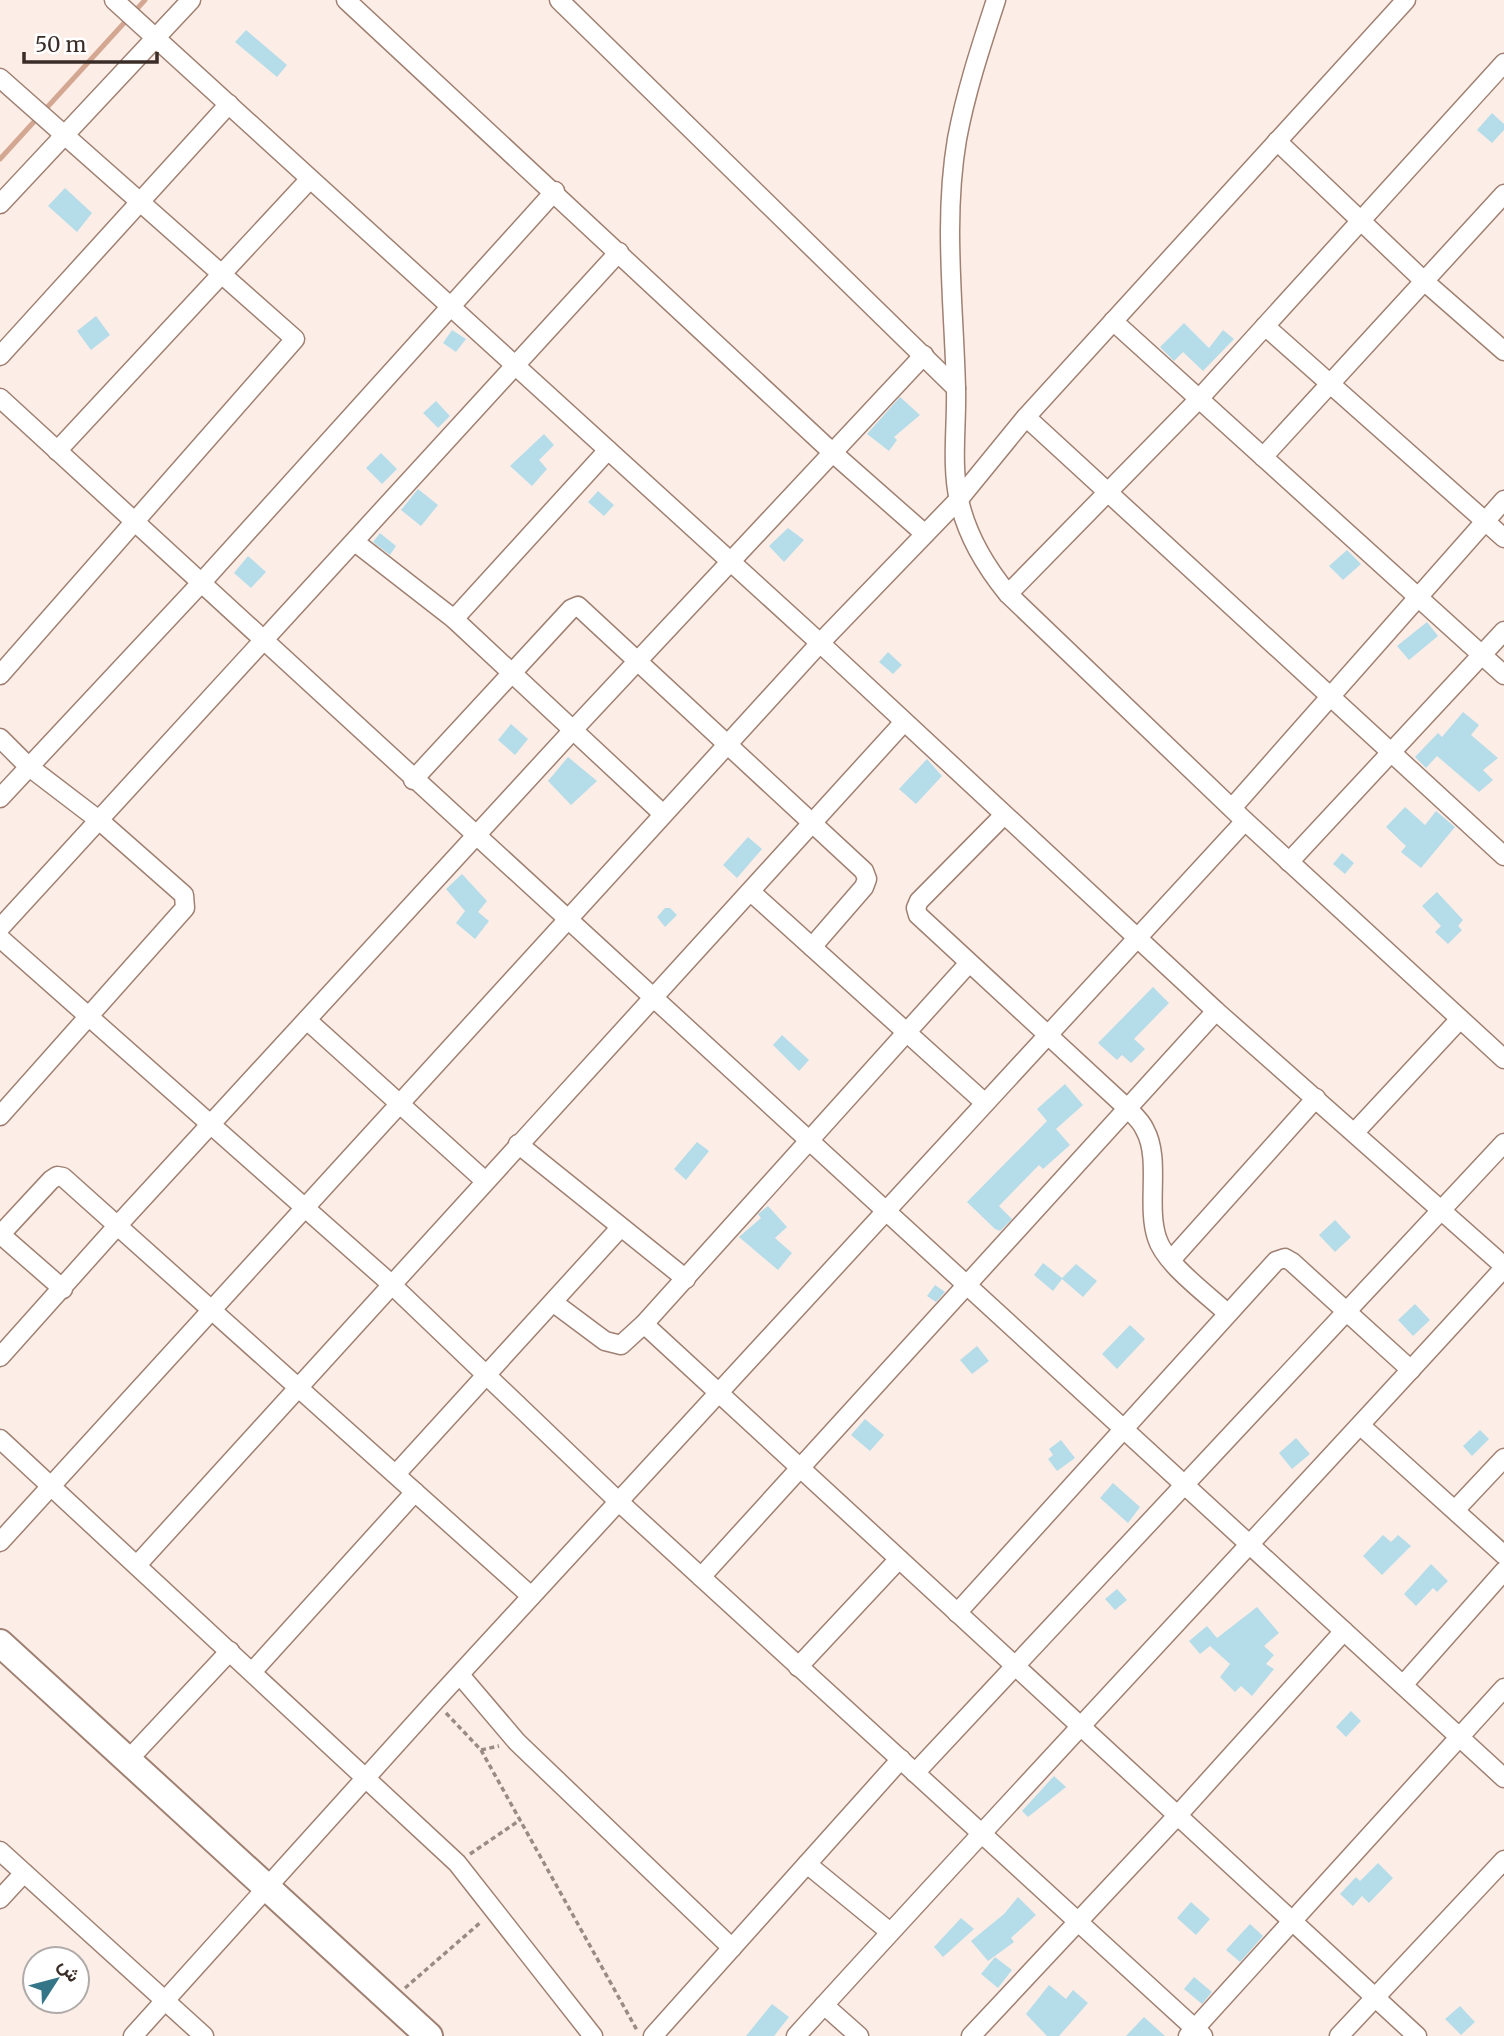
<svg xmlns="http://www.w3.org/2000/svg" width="1504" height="2036" font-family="Merriweather,Vazirmatn,serif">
<rect width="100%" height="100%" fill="#fceee7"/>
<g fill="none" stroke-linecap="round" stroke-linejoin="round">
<path stroke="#d4a792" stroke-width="5" d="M0,159L145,0"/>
</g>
<g fill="#b5dce9">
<path d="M246,30L287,65L277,77L235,42Z"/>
<path d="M1492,113L1504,124V130L1492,143L1477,130Z"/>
<path d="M65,188L92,213L77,232L48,206Z"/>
<path d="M96,316L110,335L91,350L77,331Z"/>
<path d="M1184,323L1209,348L1223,330L1234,339L1203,371L1183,352L1174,361L1160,347Z"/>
<path d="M452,330L466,339L456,352L443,343Z"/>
<path d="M900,397L920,415L894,437L897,440L889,451L867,434Z"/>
<path d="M436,401L450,416L438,428L423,413Z"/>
<path d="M544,434L554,445L539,460L547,469L532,486L510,466Z"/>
<path d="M381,453L397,469L382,484L366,468Z"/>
<path d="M418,489L438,505L421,526L401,510Z"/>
<path d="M598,491L614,505L604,516L588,502Z"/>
<path d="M788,528L804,540L784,562L769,546Z"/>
<path d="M380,533L396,546L390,555L373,542Z"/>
<path d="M1347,550L1361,564L1343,580L1329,566Z"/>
<path d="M248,556L266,572L251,588L234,573Z"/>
<path d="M1427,622L1438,636L1409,660L1397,646Z"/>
<path d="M888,652L902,665L893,674L879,662Z"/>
<path d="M1463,712L1479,725L1471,735L1498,758L1483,770L1493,780L1479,792L1437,756L1426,768L1415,757L1438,733L1442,737Z"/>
<path d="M511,724L528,739L515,755L498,740Z"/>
<path d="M568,757L597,781L571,805L548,781Z"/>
<path d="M927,759L942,776L916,804L899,789Z"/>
<path d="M1405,807L1425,825L1436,811L1455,827L1421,868L1401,852L1406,846L1386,827Z"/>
<path d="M748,837L762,849L737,878L723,865Z"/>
<path d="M1342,853L1354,863L1345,874L1333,864Z"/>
<path d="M462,874L487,901L478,912L489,921L475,939L456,923L465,911L446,889Z"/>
<path d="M1437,892L1463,920L1458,926L1462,930L1448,944L1435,932L1441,926L1422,906Z"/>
<path d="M665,908H670L677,915L665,927L657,917Z"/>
<path d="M1153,987L1169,1003L1134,1039L1145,1049L1131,1063L1122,1055L1117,1060L1098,1043Z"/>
<path d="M782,1035L809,1060L799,1071L773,1045Z"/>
<path d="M1065,1084L1083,1105L1056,1129L1070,1145L1043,1169L1039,1165L999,1206L1012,1219L1000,1231L995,1229L967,1202L1047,1121L1037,1109Z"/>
<path d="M697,1142L709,1151L686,1180L674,1169Z"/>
<path d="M768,1206L787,1227L775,1238L792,1253L778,1270L739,1237L761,1218L758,1214Z"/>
<path d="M1335,1220L1351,1237L1335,1252L1319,1235Z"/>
<path d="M1043,1263L1062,1278L1076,1264L1097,1281L1083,1297L1062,1279L1053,1291L1034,1275Z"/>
<path d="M935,1285L945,1292L936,1302L927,1296Z"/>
<path d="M1415,1304L1430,1320L1413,1336L1398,1320Z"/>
<path d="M1130,1325L1145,1339L1117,1369L1102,1354Z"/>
<path d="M977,1346L989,1361L972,1374L960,1360Z"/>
<path d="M865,1419L884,1435L870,1451L851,1435Z"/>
<path d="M1480,1430L1489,1439L1472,1456L1463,1446Z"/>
<path d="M1296,1438L1310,1454L1292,1469L1279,1453Z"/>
<path d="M1061,1440L1075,1458L1057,1471L1048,1459L1053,1455L1049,1449Z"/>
<path d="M1113,1483L1140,1507L1128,1523L1100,1498Z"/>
<path d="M1383,1535L1391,1542L1398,1535L1411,1546L1382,1575L1363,1556Z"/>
<path d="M1431,1564L1448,1581L1437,1592L1433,1588L1416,1606L1404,1594Z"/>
<path d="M1117,1589L1127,1600L1115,1610L1105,1599Z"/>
<path d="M1257,1607L1279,1633L1264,1646L1274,1655L1266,1664L1274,1669L1252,1696L1241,1686L1235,1692L1220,1677L1230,1664L1210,1646L1200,1654L1189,1641L1207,1626L1217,1638Z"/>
<path d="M1351,1711L1361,1721L1346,1737L1336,1727Z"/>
<path d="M1054,1776L1066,1787L1028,1817L1022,1811Z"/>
<path d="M1378,1863L1393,1878L1369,1903L1362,1896L1353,1906L1340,1894L1356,1877L1360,1881Z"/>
<path d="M1018,1897L1036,1915L1011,1938L1014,1942L988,1961L971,1941L1004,1914Z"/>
<path d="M1191,1902L1210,1919L1196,1935L1177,1918Z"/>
<path d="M961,1918L974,1929L943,1957L934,1947Z"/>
<path d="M1250,1924L1263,1936L1240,1962L1226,1950Z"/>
<path d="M995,1957L1012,1970L998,1988L981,1974Z"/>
<path d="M1194,1977L1212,1992L1202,2004L1184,1989Z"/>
<path d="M1049,1985L1066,1999L1073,1990L1088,2003L1059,2036H1047L1026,2014Z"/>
<path d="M772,2004L789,2017L774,2036H746Z"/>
<path d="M1460,2006L1475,2022L1461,2035L1445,2019Z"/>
<path d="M1144,2017L1165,2036H1126Z"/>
</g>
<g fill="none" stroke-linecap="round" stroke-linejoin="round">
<g stroke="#a08072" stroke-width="21">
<g id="street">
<path d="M114,0L820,643L1216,1011L1504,1266"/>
<path d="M346,0L833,453L925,534"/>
<path d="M559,0L956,388"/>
<path d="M996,0C981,46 966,91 957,139C943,221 954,306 956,389C957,424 951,466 959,500C967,536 985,566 1008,594L1245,821L1504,1059"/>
<path d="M0,78L295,339L0,675"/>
<path d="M1277,141L1424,281L1504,351"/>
<path d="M0,204L191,0"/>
<path d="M1113,321L1504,675"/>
<path d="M1265,326L1504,538"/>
<path d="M0,356L229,104"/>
<path d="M0,398L1504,1778"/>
<path d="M1026,417L1504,856"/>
<path d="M57,451L310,179"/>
<path d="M1263,457L1504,194"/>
<path d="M355,542L454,619L663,814"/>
<path d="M1008,594L1198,400L1504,63"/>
<path d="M454,619L608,450"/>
<path d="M0,738L28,766L100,821L184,895L185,908L0,1116"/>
<path d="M413,780L571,609L578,606L864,871L867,879L864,887L812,947"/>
<path d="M0,798L202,582L555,191"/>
<path d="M1232,808L1504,500"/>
<path d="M1004,815L919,901L916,908L918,915L1128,1109C1134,1115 1142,1122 1145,1130C1161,1159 1146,1205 1157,1238C1165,1264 1207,1294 1227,1313"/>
<path d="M1289,862L1504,631"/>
<path d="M751,892L985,1103"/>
<path d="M0,928L619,252"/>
<path d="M0,938L390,1283L618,1501L1203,2036"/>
<path d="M308,1021L484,1180"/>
<path d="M1355,1132L1460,1019"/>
<path d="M518,1144L686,1279"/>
<path d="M0,1234L63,1289"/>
<path d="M0,1235L51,1180L57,1176L63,1177L531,1596"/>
<path d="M1171,1260L1316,1098"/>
<path d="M554,1303L605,1341L621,1345L644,1324L969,963"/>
<path d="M644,1324L1417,2036"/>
<path d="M0,1357L118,1225L573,730L924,355"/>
<path d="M1361,1426L1504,1555"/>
<path d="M0,1439L457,1863L593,2036"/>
<path d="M396,1474L620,1228"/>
<path d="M1456,1509L1504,1458"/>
<path d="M0,1542L820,643L959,499L1026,417L1406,0"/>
<path d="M137,1565L904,722"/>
<path d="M701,1577L1216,1011"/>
<path d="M957,1613L1276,1261L1285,1258L1292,1262L1411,1370"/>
<path d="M798,1667L899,1559"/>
<path d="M252,1672L415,1492"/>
<path d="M460,1675L517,1742L732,1948"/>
<path d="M1403,1685L1504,1571"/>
<path d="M128,1760L230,1651"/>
<path d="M915,1773L1504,1143"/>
<path d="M0,1851L204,2036"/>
<path d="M807,1864L890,1932"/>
<path d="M0,1899L24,1873"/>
<path d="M824,2005L859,2036"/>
<path d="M133,2036L435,1701L1245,821"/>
<path d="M653,2036L901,1759"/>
<path d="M796,2036C1030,1778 1270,1525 1504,1268"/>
<path d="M971,2036L1177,1816L1344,1631"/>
<path d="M1188,2036L1504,1688"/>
<path d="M1339,2036L1504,1860"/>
</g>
</g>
<g stroke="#a08072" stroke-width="30">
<path id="secondary" d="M0,1643L429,2036"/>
</g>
<g stroke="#998c85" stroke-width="3.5" stroke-dasharray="5 3.5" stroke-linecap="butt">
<path d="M446,1713L481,1750L499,1746"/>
<path d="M481,1750L638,2032"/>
<path d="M470,1854L520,1820"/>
<path d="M405,1988L481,1922"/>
</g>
<use href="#street" stroke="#fff" stroke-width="18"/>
<use href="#secondary" stroke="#fff" stroke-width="26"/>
</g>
<g transform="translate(56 1980) rotate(54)"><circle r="33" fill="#ffffff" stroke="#b0aba9" stroke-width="2"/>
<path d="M0-5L12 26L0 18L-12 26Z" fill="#347588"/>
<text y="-10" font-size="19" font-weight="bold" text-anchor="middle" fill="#3a2d27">ش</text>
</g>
<path d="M24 52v10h133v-10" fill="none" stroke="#3a2d27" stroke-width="3.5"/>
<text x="35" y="52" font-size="21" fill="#3a2d27" stroke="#ffffff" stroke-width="5" paint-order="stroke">50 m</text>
</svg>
